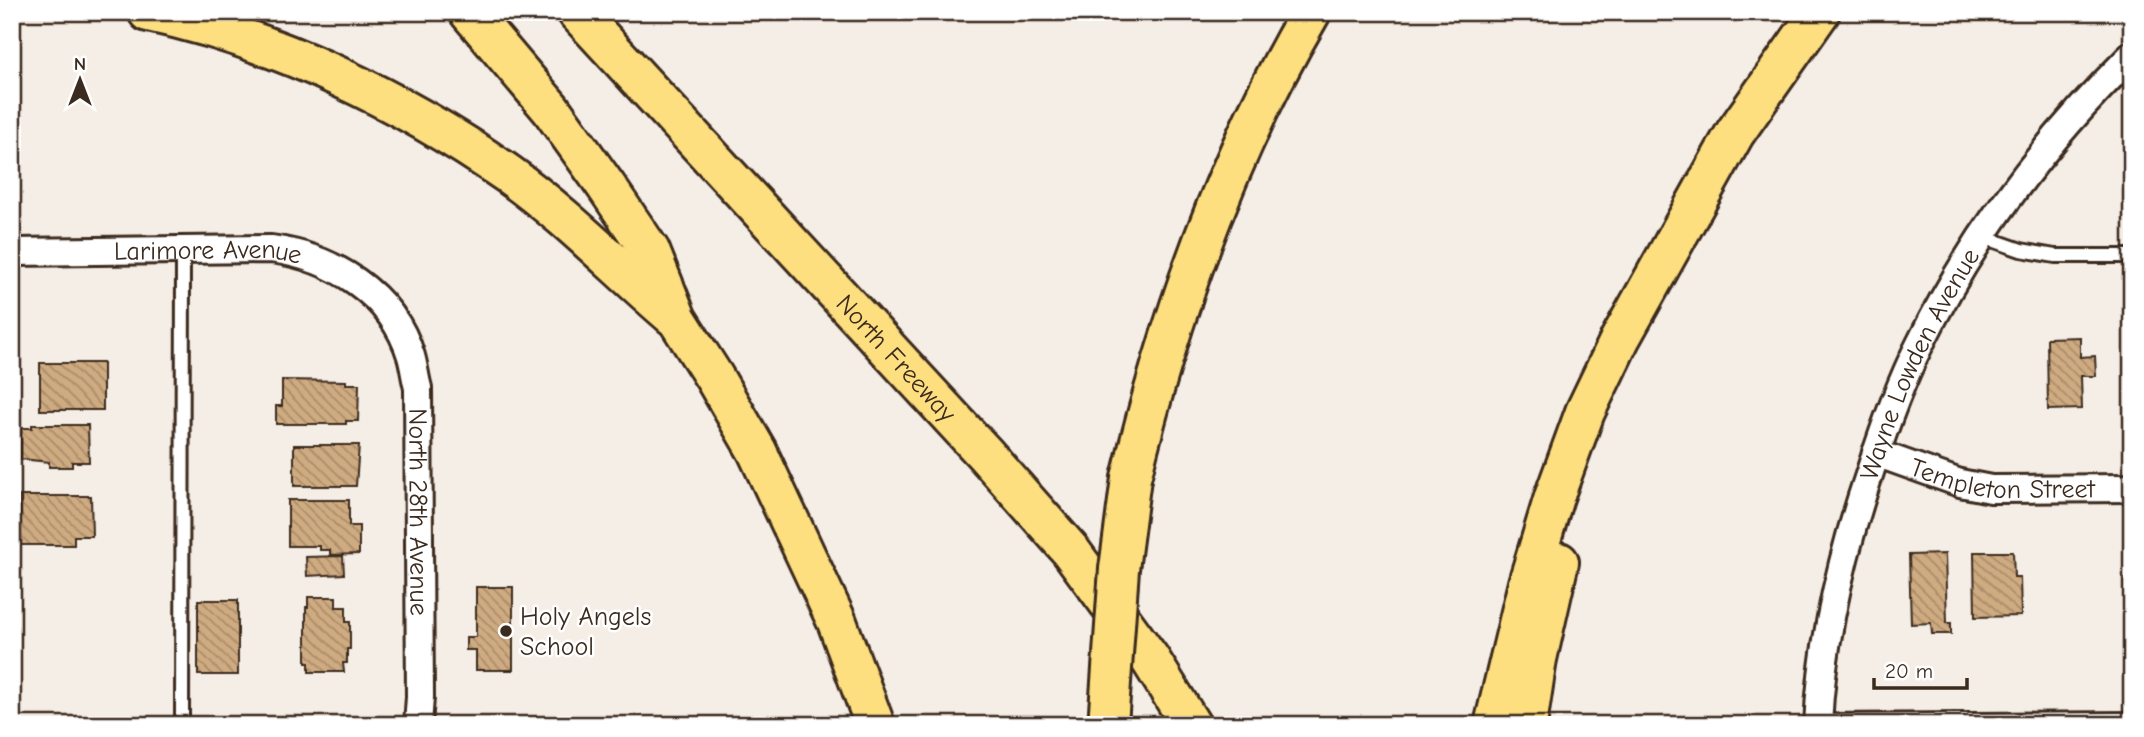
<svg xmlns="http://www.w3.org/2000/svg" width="2144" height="737" font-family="'Comic Neue',sans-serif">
<defs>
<pattern id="building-back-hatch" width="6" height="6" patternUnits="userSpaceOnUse" patternTransform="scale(1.75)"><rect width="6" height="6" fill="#cfab81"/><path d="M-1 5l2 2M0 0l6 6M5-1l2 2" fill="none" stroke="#a98b69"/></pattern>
</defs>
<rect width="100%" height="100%" fill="#f5eee6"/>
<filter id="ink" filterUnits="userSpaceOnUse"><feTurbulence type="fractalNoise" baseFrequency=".0143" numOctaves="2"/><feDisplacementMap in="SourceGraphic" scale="14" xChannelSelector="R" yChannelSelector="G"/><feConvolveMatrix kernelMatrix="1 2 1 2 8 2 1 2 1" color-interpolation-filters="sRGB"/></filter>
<g filter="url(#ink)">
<g fill="url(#building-back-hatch)" stroke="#3b2a1e" stroke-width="2">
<path d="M2080,337V357L2095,356L2096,376H2081L2082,409L2048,410L2047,338Z"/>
<rect x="40" y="363" width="63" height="47"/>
<path d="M282,380L346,381V384H359L358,421H346V424H276V406H282Z"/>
<path d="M32,425H88L89,462H72V467H49V462L21,459V428H32Z"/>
<path d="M294,445H359L356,486H294Z"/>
<path d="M20,496H91L92,536H74V545H20Z"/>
<path d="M288,500H349V526H359V554L330,555V550H320V546H288Z"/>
<path d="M1974,552H2013L2014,577H2020L2021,616L1975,617Z"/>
<path d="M1945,554L1947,623H1951V634H1932L1931,623L1911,624L1909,555Z"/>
<path d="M343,556L344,574L307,576L306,557Z"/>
<rect x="2125" y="579" width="7" height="65"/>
<path d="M476,587H513V670H476V650H466V637H476Z"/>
<path d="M308,597H336V607H346V622H350V649H347V663H343L344,672H309V663H306V607H308Z"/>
<rect x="198" y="600" width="40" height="75"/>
</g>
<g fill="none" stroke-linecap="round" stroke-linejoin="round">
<g stroke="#3b2a1e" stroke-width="18">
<g id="lane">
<path d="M1981,236L2021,250L2055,256H2132"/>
<path d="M1818,721L2132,719"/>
<path d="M182,725L183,250"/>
</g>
</g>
<g stroke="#3b2a1e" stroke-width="32">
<g id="street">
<path id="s1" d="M12,252L271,249C332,257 392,293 411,356C414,366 415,377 418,388L420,697L418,725"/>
<path id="s2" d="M1876,453L1960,483L1991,489L2132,488"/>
<path id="s3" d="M1818,725C1822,638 1842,554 1870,472C1884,428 1899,385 1920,344C1973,236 2046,140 2132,55"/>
</g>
</g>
<g stroke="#3b2a1e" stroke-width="44">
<g id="highway">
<path d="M148,12C273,38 404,101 508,174C567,216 618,269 673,316"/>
<path d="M469,12L551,109L606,186L650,251L677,319L714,377L757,451L837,622L875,725"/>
<path id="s4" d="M577,12L986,455L1070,550L1150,659L1191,725"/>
<path d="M1131,478C1170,315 1226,157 1311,12"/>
<path d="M1494,725L1528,583L1554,497L1585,412L1620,339L1735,133L1820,12"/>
<path d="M1527,725L1537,659L1559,562"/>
</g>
</g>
<use href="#lane" stroke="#fff" stroke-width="12"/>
<use href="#street" stroke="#fff" stroke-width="26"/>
<use href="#highway" stroke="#fddf80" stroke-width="38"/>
<g stroke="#3b2a1e" stroke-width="44" stroke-linecap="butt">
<path id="highway-bridge" d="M1108,725L1119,569L1131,478"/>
</g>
<use href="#highway-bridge" stroke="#fddf80" stroke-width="38"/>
</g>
</g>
<circle fill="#3b2a1e" stroke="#fff" stroke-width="2.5" cx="506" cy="631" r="7"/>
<g text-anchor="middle" stroke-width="5" stroke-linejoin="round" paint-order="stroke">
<g font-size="26" fill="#3b2a1e" stroke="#fff">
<text dy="9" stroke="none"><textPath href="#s1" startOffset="196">Larimore Avenue</textPath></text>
<text dy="9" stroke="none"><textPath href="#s4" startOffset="471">North Freeway</textPath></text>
<text dy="9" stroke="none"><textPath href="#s3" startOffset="378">Wayne Lowden Avenue</textPath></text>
<text dy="9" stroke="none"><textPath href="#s2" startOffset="131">Templeton Street</textPath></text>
<text dy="9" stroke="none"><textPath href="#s1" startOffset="602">North 28th Avenue</textPath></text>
</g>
<g font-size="26" fill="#3b2a1e" stroke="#fff" text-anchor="start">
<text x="520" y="625">Holy Angels<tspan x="520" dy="30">School</tspan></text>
</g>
</g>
<rect width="2144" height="737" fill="none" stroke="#fff" stroke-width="42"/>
<rect x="21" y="21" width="2102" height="695" fill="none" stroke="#3b2a1e" stroke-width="2.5" filter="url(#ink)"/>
<g transform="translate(80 80)" stroke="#ffffff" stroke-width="5" paint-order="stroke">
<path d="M0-5L12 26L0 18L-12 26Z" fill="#3b2a1e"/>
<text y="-10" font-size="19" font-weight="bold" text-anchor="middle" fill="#3b2a1e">N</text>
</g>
<path d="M1874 678v10h93v-10" fill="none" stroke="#3b2a1e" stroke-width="3.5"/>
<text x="1885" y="678" font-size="21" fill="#3b2a1e" stroke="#ffffff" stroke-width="5" paint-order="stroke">20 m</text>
</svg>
